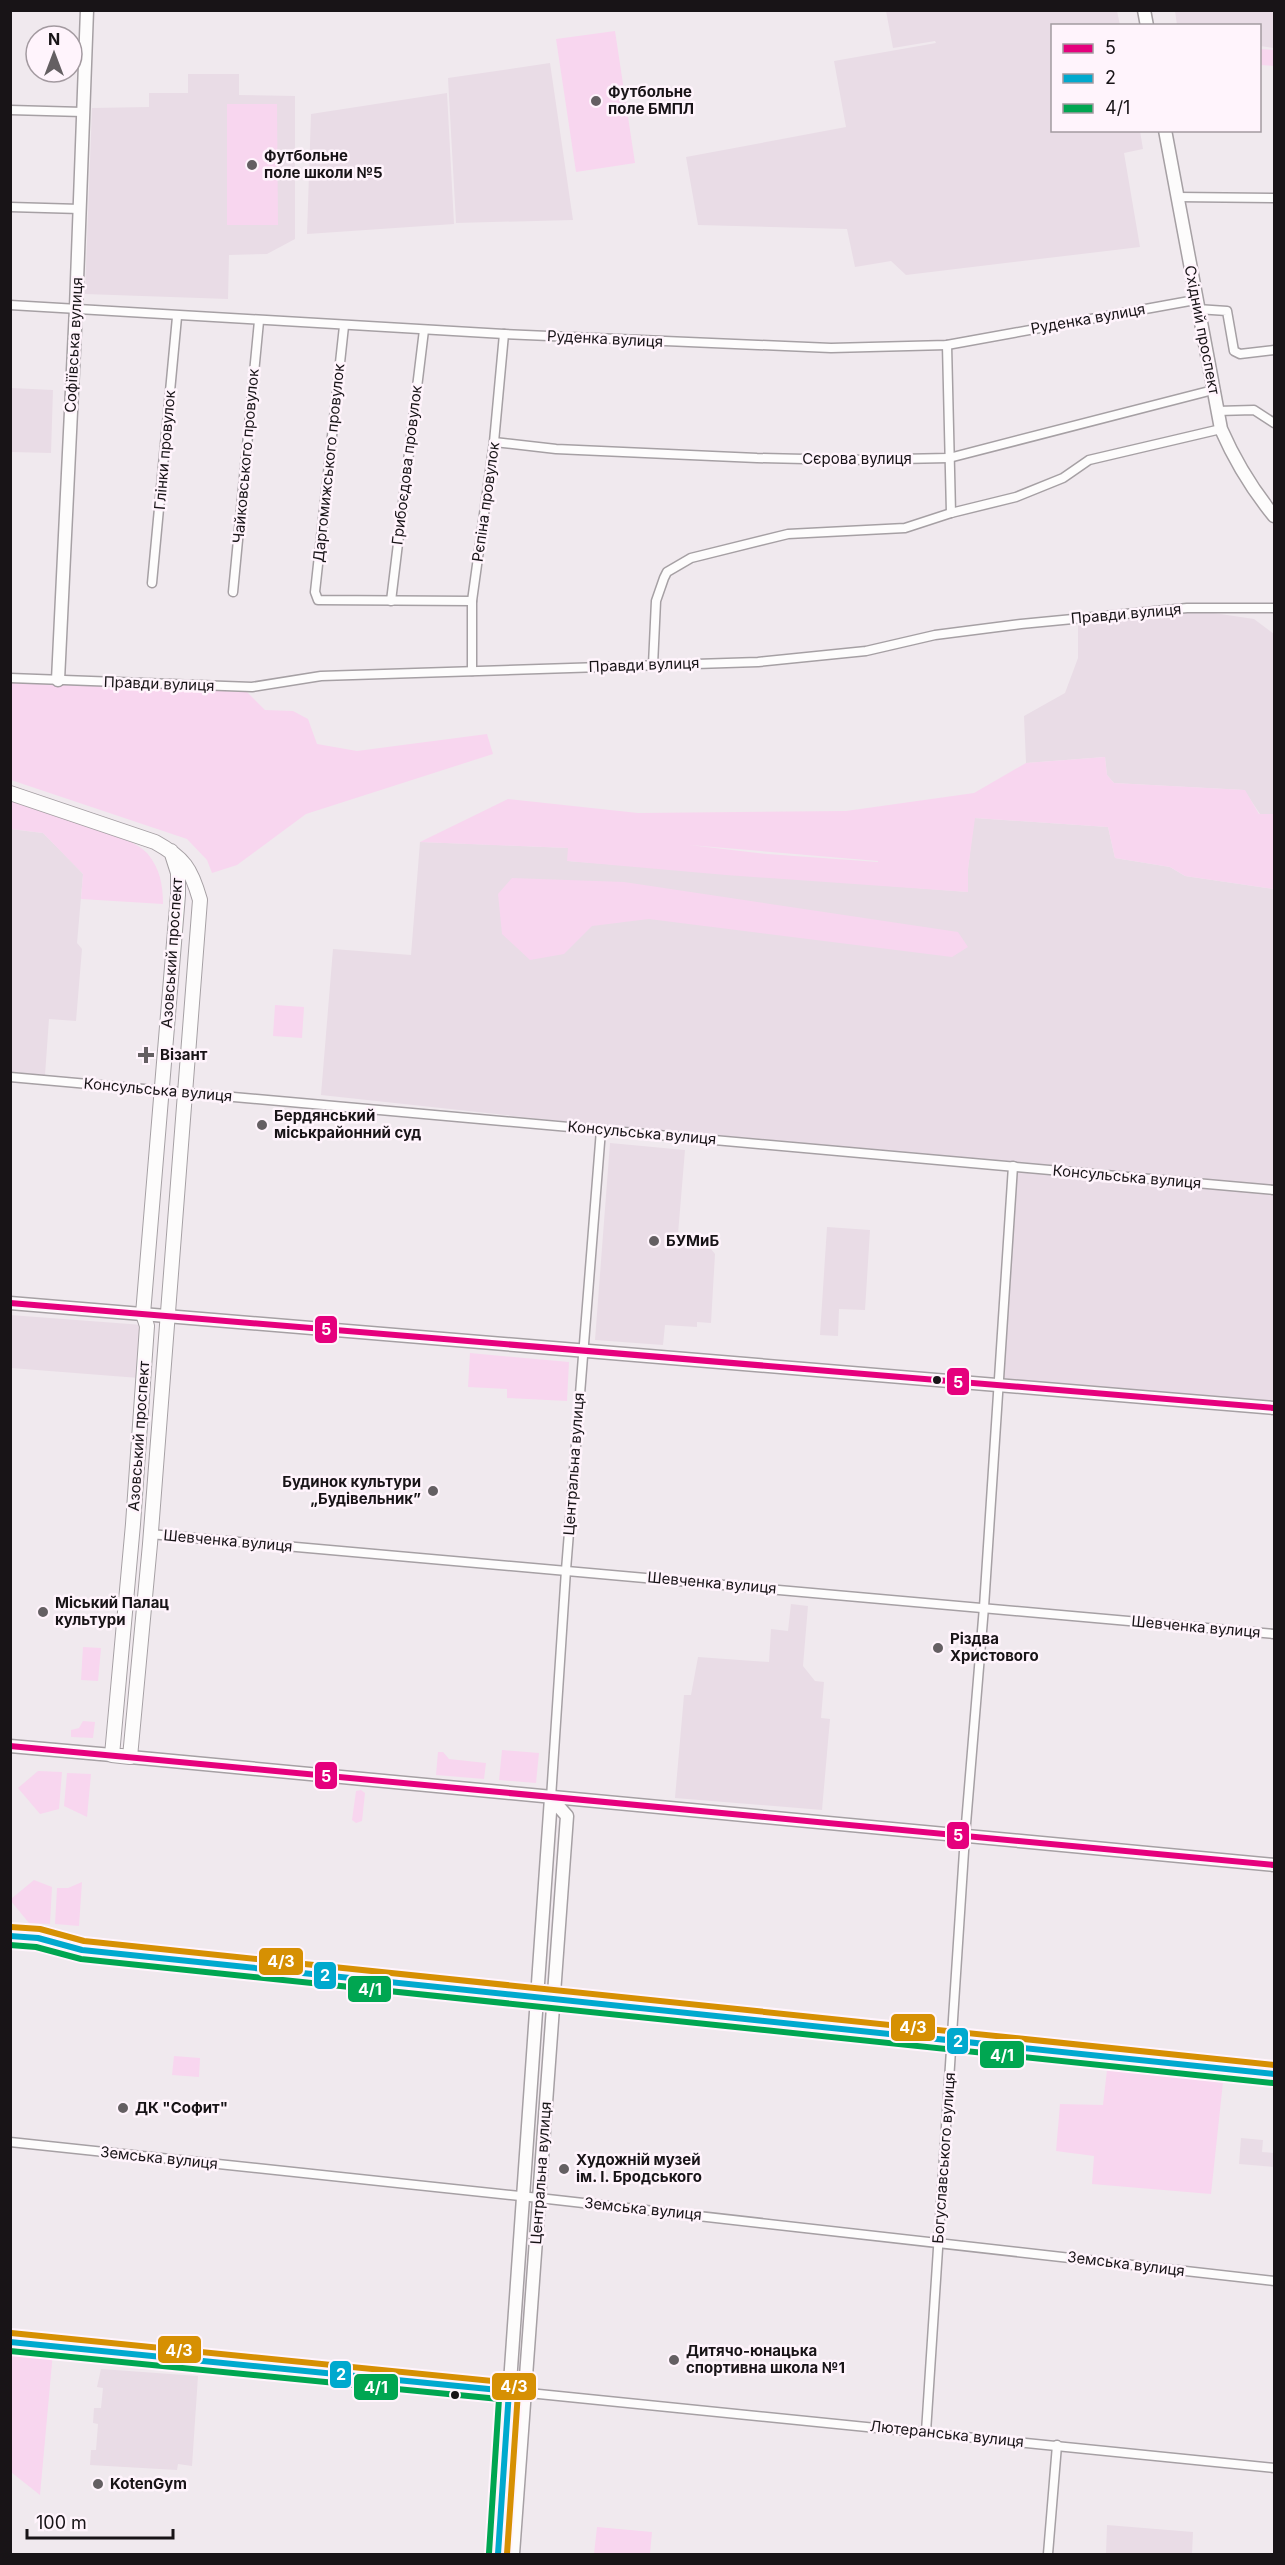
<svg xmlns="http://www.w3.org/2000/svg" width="1285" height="2565" font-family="Inter,sans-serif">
<rect width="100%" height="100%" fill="#f0e9ee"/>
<g fill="#e9dce6">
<path d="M886,11H1117L1120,25L1052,26V130L1140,131L1143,149L1124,153L1140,247L906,275L891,261L855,267L847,229L698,225L686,157L846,127L834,61L936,43L935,41L893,48Z"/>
<path d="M1175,11H1274V48L1260,46V26L1177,25Z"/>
<path d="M550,63L573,220L456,223L448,78Z"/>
<path d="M188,74H239V95L295,96V239L267,254L229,255L228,299L85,294L92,108L149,107V93H188Z"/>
<path d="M447,93L454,224L307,234L311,114Z"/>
<path d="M11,388L53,390L51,453L11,452Z"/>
<path d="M1200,611L1254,619L1274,634V814H1260L1244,790L1114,783L1107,775L1105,757L1026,763L1024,716L1065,693L1078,658V622Z"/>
<path d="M974,818L1108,827L1115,858L1170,867L1185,876L1274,889V1403L1000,1382L1016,1162L541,1119L321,1095L333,949L411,955L420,842L569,848L568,861L968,892V869Z"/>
<path d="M10,829L43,833L83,874L77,943L82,949L76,1021L49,1019L45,1075L11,1072Z"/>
<path d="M610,1143L685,1150L678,1234L701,1237L715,1254L711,1323L697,1322V1327L665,1325L663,1345L595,1340Z"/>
<path d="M827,1227L870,1230L865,1310L839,1309L838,1336L820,1335Z"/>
<path d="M10,1315L143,1325L139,1378L11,1368Z"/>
<path d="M791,1604L808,1606L803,1666L815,1681L824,1682L821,1718L830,1719L822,1810L675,1798L684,1695H691L698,1657L769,1662L771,1629L788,1631Z"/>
<path d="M1241,2138L1263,2140L1262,2152L1274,2153V2167L1239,2164Z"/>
<path d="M101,2369L198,2376L192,2466L178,2464L177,2470L90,2465L91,2450H96L98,2424L93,2423L94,2408H101L103,2388L97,2387Z"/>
<path d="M1107,2525L1193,2532L1192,2554H1106Z"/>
</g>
<g fill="#f8d6ef" fill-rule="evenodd">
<path d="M615,31L635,163L576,172L556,39Z"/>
<path d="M1260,49L1274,50V66L1260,65Z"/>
<path d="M227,104H277L278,225H227Z"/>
<path d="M11,682L247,692L265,710L293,711L308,719L317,744L357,751L487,734L493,754L306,814L237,865L212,873L207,860L187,839L11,780Z"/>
<path d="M1105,757L1107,775L1114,783L1245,790L1259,814H1274V889L1185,876L1170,867L1115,858L1108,827L975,818L968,869V892L726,875L567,861L568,848L420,842L508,799L638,813L846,811L974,793L1026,763ZM689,845L878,861V862L767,854Z"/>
<path d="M11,800C42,810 127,832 147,853C160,868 163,885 163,904L81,899L83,874L43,833L11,829Z"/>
<path d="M512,878L624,882L958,932L968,947L952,957L649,919L592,926L564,954L530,960L502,934L498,894Z"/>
<path d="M275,1005L304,1007L302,1038L273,1036Z"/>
<path d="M470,1353L569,1362L567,1401L507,1398V1389L468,1387Z"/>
<path d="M83,1647L101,1648L98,1681L81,1680Z"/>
<path d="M83,1721L95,1722L93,1738L71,1737V1730L79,1728Z"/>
<path d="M502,1750L539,1753L536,1783L499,1780Z"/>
<path d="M438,1752H443L449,1759L486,1763L484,1779L436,1775Z"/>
<path d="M38,1771L62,1772L59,1809L40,1814L18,1788Z"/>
<path d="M67,1773L91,1774L87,1817L64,1806Z"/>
<path d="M361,1790L365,1793L362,1821L356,1823L352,1820L356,1791Z"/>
<path d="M34,1880L52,1887L50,1924L29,1923L11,1901V1899Z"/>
<path d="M82,1882L79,1926L55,1924L57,1888H68Z"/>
<path d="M174,2056L200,2058L199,2077L172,2075Z"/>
<path d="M1107,2070L1223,2082L1211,2194L1092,2184L1094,2156L1056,2151L1060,2104L1103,2105Z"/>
<path d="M10,2348L53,2352L40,2495L11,2472Z"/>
<path d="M597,2527L652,2532L650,2554H594Z"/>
</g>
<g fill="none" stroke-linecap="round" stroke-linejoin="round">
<g stroke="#a6a0a4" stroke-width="11">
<g id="street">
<path d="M10,110L83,112"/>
<path d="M1177,197L1274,198"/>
<path d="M10,207L80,209"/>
<path d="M10,305L504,334L831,348L947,345L1195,300"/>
<path d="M1197,309L1227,311L1234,351L1240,354L1274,350"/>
<path d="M344,326L315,592L318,600L472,601"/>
<path d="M947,345L951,513"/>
<path d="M1217,411L1254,410L1274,423"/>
<path d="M494,442L556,449L757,458L848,460L949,458L1213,390"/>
<path d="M152,583L177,317"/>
<path d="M233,592L259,321"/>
<path d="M391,601L424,330"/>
<path d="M653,665L656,601L664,578L667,572L691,558L788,534L905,528L951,513L1016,497L1063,478L1089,460L1221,429"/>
<path d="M472,671V601L494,442L504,334"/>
<path d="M10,678L252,687L321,676L758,662L866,651L935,635L1021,624L1187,608H1274"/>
<path d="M10,1077L1274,1190"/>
<path d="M150,1534L1274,1634"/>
<path d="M551,1798L566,1570L601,1130"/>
<path d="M10,2142L539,2198L1274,2281"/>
<path d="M509,2391L1274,2468"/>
<path d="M926,2432L965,1836L984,1607L1013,1166"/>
<path d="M1048,2554L1057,2445"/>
</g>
</g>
<g stroke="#a6a0a4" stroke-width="15">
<g id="secondary">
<path d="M1144,10L1147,26"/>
<path d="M1165,130L1221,429C1235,461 1252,489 1274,516"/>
<path d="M58,680L76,308L87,10"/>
<path d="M10,1303L1274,1408"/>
<path d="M10,1746L112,1755"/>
<path d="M130,1757L1274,1865"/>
<path d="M10,1936L38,1938L82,1950L1274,2074"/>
<path d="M10,2342L509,2391"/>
<path d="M498,2554L551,1798"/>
<path d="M513,2554L567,1816L551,1798"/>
</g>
</g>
<g stroke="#a6a0a4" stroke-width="16">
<path id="primary" d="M10,793L155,842C184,858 191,868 200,900L150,1544L130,1757L112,1755L133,1524L147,1326L143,1314L178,895V873L171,851"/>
</g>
<use href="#street" stroke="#fdfcfc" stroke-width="8"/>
<use href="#secondary" stroke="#fdfcfc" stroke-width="12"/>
<use href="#primary" stroke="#fdfcfc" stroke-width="14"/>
<g stroke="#fff4fc" stroke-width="10">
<g id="bus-1">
<path d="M10,1303L1274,1408"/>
<path d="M10,1746L1274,1865"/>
</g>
</g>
<g stroke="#fff4fc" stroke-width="10">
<g id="bus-2">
<path d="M10,1936L38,1938L82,1950L1274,2074"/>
<path d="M10,2342L509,2391L498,2554"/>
</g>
</g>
<g stroke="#fff4fc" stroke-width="10">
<g id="bus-3">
<path d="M10,1945L36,1947L81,1959L1273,2083"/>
<path d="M10,2351L499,2399L489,2553"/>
</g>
</g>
<g stroke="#fff4fc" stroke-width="10">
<g id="bus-4">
<path d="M11,1927L40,1929L84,1941L1274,2065"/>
<path d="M11,2333L512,2383L518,2392L507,2554"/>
</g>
</g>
<use href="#bus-1" stroke="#e5007d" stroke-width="6"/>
<use href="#bus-2" stroke="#00a9ce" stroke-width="6"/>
<use href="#bus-3" stroke="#00a651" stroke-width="6"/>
<use href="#bus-4" stroke="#d69003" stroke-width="6"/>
</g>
<g fill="#645f62" stroke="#fff4fc" stroke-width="2">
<circle cx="596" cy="101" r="6"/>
<circle cx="252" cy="165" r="6"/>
<path d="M143 1046h6v6h6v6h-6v6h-6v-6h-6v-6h6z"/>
<circle cx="262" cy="1125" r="6"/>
<circle cx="654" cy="1241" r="6"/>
<circle cx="433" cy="1491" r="6"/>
<circle cx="43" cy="1612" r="6"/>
<circle cx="938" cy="1648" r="6"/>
<circle cx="123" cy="2108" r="6"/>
<circle cx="564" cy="2169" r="6"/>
<circle cx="674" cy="2360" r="6"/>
<circle cx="98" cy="2484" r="6"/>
</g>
<g fill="#181417" stroke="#fff4fc" stroke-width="2">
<circle cx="937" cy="1380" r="5"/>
<circle cx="455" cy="2395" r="5"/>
</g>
<g text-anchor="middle" stroke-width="5" stroke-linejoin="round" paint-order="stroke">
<g font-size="15" font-weight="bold" fill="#181417" stroke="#fff4fc" text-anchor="start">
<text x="608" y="97">Футбольне<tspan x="608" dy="17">поле БМПЛ</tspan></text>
<text x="264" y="161">Футбольне<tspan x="264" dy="17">поле школи №5</tspan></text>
<text x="160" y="1060">Візант</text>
<text x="274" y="1121">Бердянський<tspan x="274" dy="17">міськрайонний суд</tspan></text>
<text x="666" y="1246">БУМиБ</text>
<text x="421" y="1487" text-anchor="end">Будинок культури<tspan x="421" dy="17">„Будівельник”</tspan></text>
<text x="55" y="1608">Міський Палац<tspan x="55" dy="17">культури</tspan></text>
<text x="950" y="1644">Різдва<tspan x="950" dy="17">Христового</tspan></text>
<text x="135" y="2113">ДК "Софит"</text>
<text x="576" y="2165">Художній музей<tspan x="576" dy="17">ім. І. Бродського</tspan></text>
<text x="686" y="2356">Дитячо-юнацька<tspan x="686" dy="17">спортивна школа №1</tspan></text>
<text x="110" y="2489">KotenGym</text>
</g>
<g font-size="15" fill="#181417" stroke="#fff4fc">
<text transform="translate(1088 319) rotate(-10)" y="5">Руденка вулиця</text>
<text transform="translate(1202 330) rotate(79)" y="5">Східний проспект</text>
<text transform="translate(605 339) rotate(3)" y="5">Руденка вулиця</text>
<text transform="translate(74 345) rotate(-87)" y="5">Софіївська вулиця</text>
<text transform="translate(165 450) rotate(-85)" y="5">Глінки провулок</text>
<text transform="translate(246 456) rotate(-85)" y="5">Чайковського провулок</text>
<text x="857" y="464">Сєрова вулиця</text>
<text transform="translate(329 463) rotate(-84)" y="5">Даргомижського провулок</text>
<text transform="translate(407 465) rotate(-83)" y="5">Грибоєдова провулок</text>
<text transform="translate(486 502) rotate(-82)" y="5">Рєпіна провулок</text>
<text transform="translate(1126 614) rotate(-5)" y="5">Правди вулиця</text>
<text transform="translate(644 665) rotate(-2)" y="5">Правди вулиця</text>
<text transform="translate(159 684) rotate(2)" y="5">Правди вулиця</text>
<text transform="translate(172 953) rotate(-86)" y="5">Азовський проспект</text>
<text transform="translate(158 1090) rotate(5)" y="5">Консульська вулиця</text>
<text transform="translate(642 1133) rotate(5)" y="5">Консульська вулиця</text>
<text transform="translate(1127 1177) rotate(5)" y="5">Консульська вулиця</text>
<text transform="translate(139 1436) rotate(-86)" y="5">Азовський проспект</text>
<text transform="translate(574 1464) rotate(-86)" y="5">Центральна вулиця</text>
<text transform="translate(228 1541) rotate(5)" y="5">Шевченка вулиця</text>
<text transform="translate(712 1583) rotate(5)" y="5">Шевченка вулиця</text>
<text transform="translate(1196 1627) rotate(5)" y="5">Шевченка вулиця</text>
<text transform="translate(159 2158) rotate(6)" y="5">Земська вулиця</text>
<text transform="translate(944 2158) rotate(-86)" y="5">Богуславського вулиця</text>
<text transform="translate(541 2173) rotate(-86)" y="5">Центральна вулиця</text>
<text transform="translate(643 2209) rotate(6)" y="5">Земська вулиця</text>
<text transform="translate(1126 2264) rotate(7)" y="5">Земська вулиця</text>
<text transform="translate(947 2434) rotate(6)" y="5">Лютеранська вулиця</text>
</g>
</g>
<g stroke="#fff4fc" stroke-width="2">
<rect x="314" y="1315" width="24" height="29" rx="6" fill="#e5007d"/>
<rect x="946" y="1367" width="24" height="29" rx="6" fill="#e5007d"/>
<rect x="314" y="1761" width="24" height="29" rx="6" fill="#e5007d"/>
<rect x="946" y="1821" width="24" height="29" rx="6" fill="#e5007d"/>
<rect x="258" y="1947" width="46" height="29" rx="6" fill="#d69003"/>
<rect x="313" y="1961" width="24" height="29" rx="6" fill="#00a9ce"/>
<rect x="347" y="1975" width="45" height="28" rx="6" fill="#00a651"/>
<rect x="890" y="2013" width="46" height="29" rx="6" fill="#d69003"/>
<rect x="946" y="2027" width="23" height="28" rx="6" fill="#00a9ce"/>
<rect x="979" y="2040" width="46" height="29" rx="6" fill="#00a651"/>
<rect x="157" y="2335" width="45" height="29" rx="6" fill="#d69003"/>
<rect x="329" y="2360" width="23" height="29" rx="6" fill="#00a9ce"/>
<rect x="491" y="2372" width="46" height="29" rx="6" fill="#d69003"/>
<rect x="353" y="2373" width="46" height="28" rx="6" fill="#00a651"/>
</g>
<g font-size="16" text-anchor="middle" font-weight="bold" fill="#fff">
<text x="326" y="1335">5</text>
<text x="958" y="1388">5</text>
<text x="326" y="1782">5</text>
<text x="958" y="1841">5</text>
<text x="281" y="1967">4/3</text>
<text x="325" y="1981">2</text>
<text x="370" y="1995">4/1</text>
<text x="913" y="2033">4/3</text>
<text x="958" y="2047">2</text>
<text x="1002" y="2061">4/1</text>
<text x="179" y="2356">4/3</text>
<text x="341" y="2380">2</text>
<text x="514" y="2392">4/3</text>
<text x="376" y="2393">4/1</text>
</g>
<rect width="1285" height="2565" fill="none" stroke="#181417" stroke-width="24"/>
<rect x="1051" y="24" width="210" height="108" fill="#fff4fc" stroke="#a39aa0" stroke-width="1.5"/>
<rect x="1063" y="44" width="30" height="9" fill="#e5007d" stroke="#a39aa0" stroke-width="1.5"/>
<text x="1105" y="54" font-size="18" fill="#181417">5</text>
<rect x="1063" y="74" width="30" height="9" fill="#00a9ce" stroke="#a39aa0" stroke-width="1.5"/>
<text x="1105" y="84" font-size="18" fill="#181417">2</text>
<rect x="1063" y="104" width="30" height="9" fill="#00a651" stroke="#a39aa0" stroke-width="1.5"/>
<text x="1105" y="114" font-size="18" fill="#181417">4/1</text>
<g transform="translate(54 54)"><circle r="28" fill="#fff4fc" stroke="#a39aa0" stroke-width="1.5"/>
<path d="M0-4.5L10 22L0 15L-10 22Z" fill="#645f62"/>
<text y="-9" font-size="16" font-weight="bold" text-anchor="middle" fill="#181417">N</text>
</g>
<path d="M27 2529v9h146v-9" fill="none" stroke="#181417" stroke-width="3"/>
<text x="36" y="2529" font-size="18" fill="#181417" stroke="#fff4fc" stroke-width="4.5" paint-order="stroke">100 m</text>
</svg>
